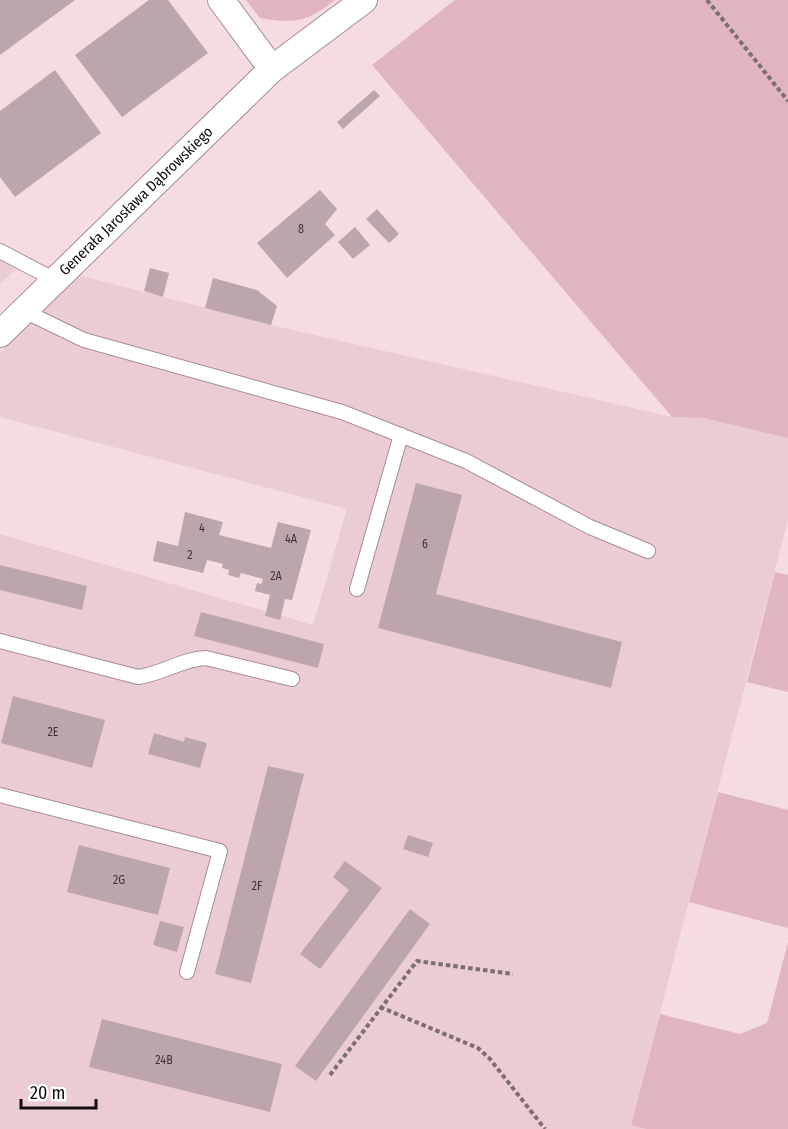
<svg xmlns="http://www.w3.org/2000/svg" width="788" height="1129" font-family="'Fira Sans Condensed',sans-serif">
<rect width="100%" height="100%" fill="#f4dce1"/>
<g fill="#ecccd3">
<path d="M0,257L16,269L0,284Z"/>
<path d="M78,275L271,325L672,417L703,418L788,438V520L631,1124L646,1129H0V534L313,625L347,509L0,417V353Z"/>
</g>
<g fill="#e1b5bf">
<path d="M246,0H335C307,22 295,24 260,18Z"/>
<path d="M455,0H788V438L703,418L672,417L372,65Z"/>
<path d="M775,572L788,575V692L747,682Z"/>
<path d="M718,792L788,810V928L689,902Z"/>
<path d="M788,942V1129H646L631,1125L660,1014L740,1034L767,1023Z"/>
</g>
<g fill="#bda6ab">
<path d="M0,0H75L0,55Z"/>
<path d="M149,0H168L208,53L122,117L75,55Z"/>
<path d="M55,70L101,133L15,197L0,177V111Z"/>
<path d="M374,90L380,96L343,129L337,122Z"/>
<path d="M320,190L337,209L325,224L335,235L287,278L257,243Z"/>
<path d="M377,209L399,234L389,243L366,219Z"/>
<path d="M355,227L370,245L353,259L338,242Z"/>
<path d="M150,268L169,273L163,297L144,291Z"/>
<path d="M213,278L257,290L277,306L271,325L205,308Z"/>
<path d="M416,483L462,495L436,594L622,642L611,688L378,628Z"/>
<path d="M185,512L223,522L219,535L271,548L278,522L311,530L292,600L285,599L280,620L265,616L270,595L255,591L257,583L261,584L263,579L241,573L239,578L228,575L229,570L222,568L223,564L207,560L203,573L153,561L157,541L178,546Z"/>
<path d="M0,565L87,586L82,610L0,590Z"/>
<path d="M201,612L324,644L318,668L194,636Z"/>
<path d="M13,696L105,720L92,768L1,743Z"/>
<path d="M154,733L184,742L185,737L207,743L200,768L148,754Z"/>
<path d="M268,766L304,774L251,983L215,974Z"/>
<path d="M408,835L433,843L428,857L403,849Z"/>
<path d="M79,845L170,868L158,915L67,892Z"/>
<path d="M345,861L382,888L320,969L300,954L349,890L333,877Z"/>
<path d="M410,909L430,924L316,1081L295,1066Z"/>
<path d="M160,921L184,927L177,952L153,945Z"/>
<path d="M102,1019L282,1064L270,1112L89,1067Z"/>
</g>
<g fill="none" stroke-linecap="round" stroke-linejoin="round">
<g stroke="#a48e93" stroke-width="16">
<g id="service">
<path d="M0,251L55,280"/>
<path d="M24,311L84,340L342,412L466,461L590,527L648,551"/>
<path d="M357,589L401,435"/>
<path d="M0,641L138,677C162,674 182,659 206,658L292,679"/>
<path d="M0,795L220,851L187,972"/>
</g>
</g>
<g stroke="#a48e93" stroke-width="28">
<g id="minor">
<path d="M221,0L272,69"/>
<path d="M0,334L272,69L364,0"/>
</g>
</g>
<g stroke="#7d6e72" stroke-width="4" stroke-dasharray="4.5 3" stroke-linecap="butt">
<path d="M707,0L788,101"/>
<path d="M380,1007L478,1048L490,1059L545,1129"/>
<path d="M330,1075L417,961L513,974"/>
</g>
<use href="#service" stroke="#fff" stroke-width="14"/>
<use href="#minor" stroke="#fff" stroke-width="26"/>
</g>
<g text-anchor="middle" stroke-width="6" stroke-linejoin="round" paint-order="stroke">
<g font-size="12" fill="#3e3235">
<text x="301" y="233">8</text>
<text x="202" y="532">4</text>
<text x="291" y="543">4A</text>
<text x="425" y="548">6</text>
<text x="190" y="559">2</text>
<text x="276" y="580">2A</text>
<text x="53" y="736">2E</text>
<text x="119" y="884">2G</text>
<text x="257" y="890">2F</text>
<text x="164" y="1064">24B</text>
</g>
<g font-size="15" fill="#130c0e" stroke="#fff">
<text transform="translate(136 201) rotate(-44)" y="5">Generała Jarosława Dąbrowskiego</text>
</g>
</g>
<path d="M21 1099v9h75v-9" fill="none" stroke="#130c0e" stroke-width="3"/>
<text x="30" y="1099" font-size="18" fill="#130c0e" stroke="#ffffff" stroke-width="4.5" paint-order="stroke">20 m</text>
</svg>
